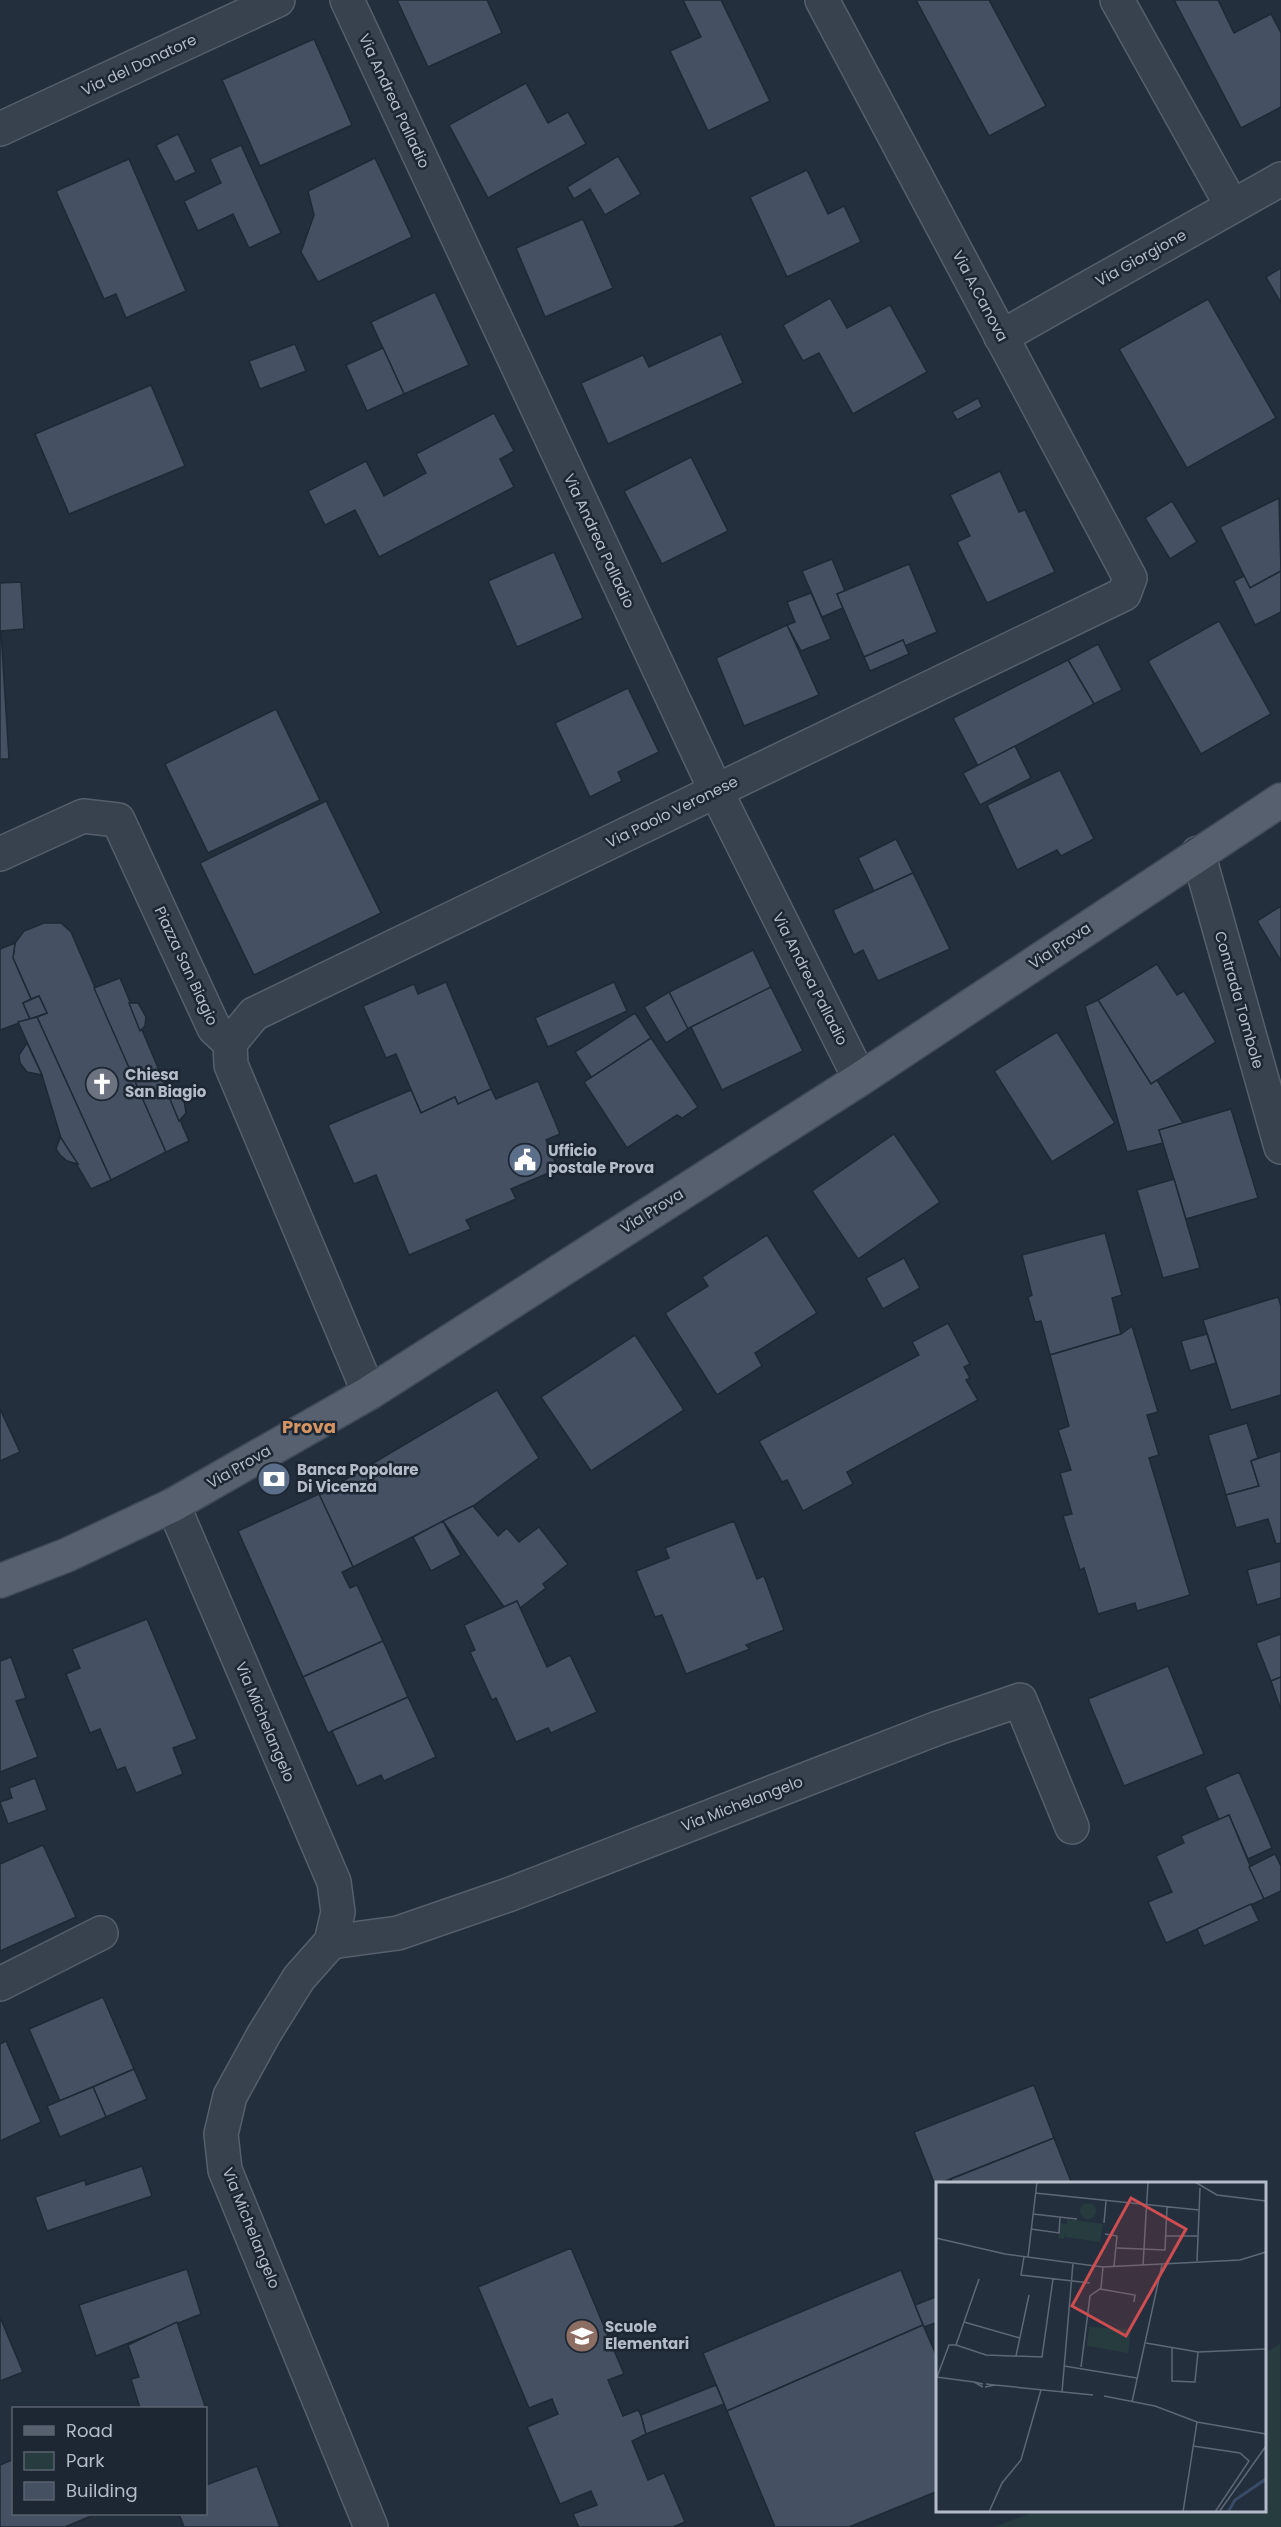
<svg xmlns="http://www.w3.org/2000/svg" width="1281" height="2527" font-family="Poppins,sans-serif">
<rect width="100%" height="100%" fill="#242f3e"/>
<path fill="#263c3f" d="M1280,2344L1281,2527H994L1037,2511L1264,2510L1265,2353Z"/>
<g fill="#455162" stroke="#1f2835" stroke-width="1.5">
<path d="M397,0H487L502,33L428,67Z"/>
<path d="M683,0H721L770,101L708,131L670,51L701,37Z"/>
<path d="M916,0H989L1046,106L989,136Z"/>
<path d="M1174,0H1218L1234,33L1271,14L1281,33V107L1241,128Z"/>
<path d="M314,39L352,125L260,166L222,80Z"/>
<path d="M526,83L548,123L568,112L586,144L488,198L449,125Z"/>
<path d="M178,134L196,172L175,182L156,145Z"/>
<path d="M241,145L281,233L249,248L233,214L198,231L184,201L221,183L210,159Z"/>
<path d="M618,156L641,194L605,215L590,189L574,199L567,187Z"/>
<path d="M375,158L412,237L318,282L301,252L314,215L308,191Z"/>
<path d="M129,159L186,291L126,318L116,294L104,299L56,191Z"/>
<path d="M807,170L828,214L844,206L861,242L787,277L750,197Z"/>
<path d="M583,219L613,288L545,317L516,248Z"/>
<path d="M1281,268V303L1266,277Z"/>
<path d="M435,292L469,365L404,394L371,322Z"/>
<path d="M830,298L847,328L890,305L927,372L853,414L819,353L803,361L783,325Z"/>
<path d="M1208,299L1276,418L1187,468L1119,349Z"/>
<path d="M721,334L743,383L608,444L581,383L643,355L649,367Z"/>
<path d="M295,344L306,371L260,389L249,361Z"/>
<path d="M383,348L404,394L367,411L346,365Z"/>
<path d="M151,385L185,466L69,514L35,434Z"/>
<path d="M978,398L982,407L957,420L952,412Z"/>
<path d="M494,413L514,451L500,459L514,487L379,557L355,510L325,525L308,491L366,461L384,496L426,473L416,454Z"/>
<path d="M691,457L728,531L662,564L624,491Z"/>
<path d="M1000,471L1019,512L1025,510L1055,572L987,603L957,542L970,536L950,495Z"/>
<path d="M1279,498L1281,571L1250,588L1220,527Z"/>
<path d="M1172,501L1197,542L1170,559L1145,518Z"/>
<path d="M554,552L583,618L517,647L488,581Z"/>
<path d="M832,559L845,591L837,594L843,608L822,617L802,571Z"/>
<path d="M909,564L937,632L905,646L903,640L864,657L837,594Z"/>
<path d="M1281,571V612L1255,625L1234,581L1244,576L1250,588Z"/>
<path d="M21,582L24,629L1,631L9,759H0V583Z"/>
<path d="M811,593L831,639L801,651L787,625L795,622L787,602Z"/>
<path d="M1219,621L1271,714L1201,754L1148,661Z"/>
<path d="M787,625L819,695L744,726L716,658Z"/>
<path d="M903,640L909,654L870,671L864,657Z"/>
<path d="M1098,644L1122,690L1094,704L1068,660Z"/>
<path d="M1068,660L1094,704L978,766L953,718Z"/>
<path d="M628,688L659,752L618,772L622,781L590,797L555,723Z"/>
<path d="M276,709L320,800L208,853L165,764Z"/>
<path d="M1015,746L1031,778L980,805L963,773Z"/>
<path d="M1060,770L1094,839L1061,856L1057,850L1017,870L987,805Z"/>
<path d="M326,801L381,913L254,975L200,863Z"/>
<path d="M896,839L913,873L874,891L858,858Z"/>
<path d="M913,873L950,949L878,981L863,950L854,955L833,910Z"/>
<path d="M1281,906V961L1257,921Z"/>
<path d="M44,923H61L71,932L166,1152L111,1180L37,1017L47,1013L39,996L31,999L13,958L15,943L24,931Z"/>
<path d="M15,943L13,958L31,999L23,1003L30,1019L0,1030V949Z"/>
<path d="M753,950L771,987L687,1029L669,992Z"/>
<path d="M1157,964L1177,995L1184,991L1216,1042L1151,1084L1098,1000Z"/>
<path d="M120,978L189,1141L166,1152L94,988Z"/>
<path d="M446,982L491,1089L458,1104L455,1097L421,1113L396,1054L386,1058L363,1006L414,984L418,994Z"/>
<path d="M614,982L627,1011L548,1047L535,1018Z"/>
<path d="M771,987L803,1051L722,1090L691,1027Z"/>
<path d="M669,992L688,1029L666,1043L644,1007Z"/>
<path d="M39,996L47,1013L30,1019L23,1003Z"/>
<path d="M1098,1000L1151,1084L1157,1080L1183,1123L1159,1130L1163,1143L1127,1152L1085,1006Z"/>
<path d="M129,1003H138L146,1017L145,1026L140,1031Z"/>
<path d="M635,1013L651,1038L592,1078L575,1052Z"/>
<path d="M37,1017L111,1180L91,1189L61,1138L42,1075L18,1022Z"/>
<path d="M1057,1032L1115,1123L1052,1162L994,1071Z"/>
<path d="M651,1038L698,1107L682,1118L677,1115L627,1148L584,1082Z"/>
<path d="M27,1043L42,1075L27,1072L20,1063L19,1055Z"/>
<path d="M538,1081L560,1134L546,1140L558,1169L511,1189L516,1199L466,1220L471,1229L409,1255L376,1175L354,1184L328,1125L411,1090L421,1113L455,1097L458,1104L491,1089L496,1099Z"/>
<path d="M167,1092H175L184,1101L186,1113L179,1121Z"/>
<path d="M1231,1109L1258,1198L1186,1219L1159,1130Z"/>
<path d="M894,1134L940,1202L858,1259L812,1191Z"/>
<path d="M60,1138H61L78,1164L67,1161L60,1155L56,1149Z"/>
<path d="M1174,1179L1200,1268L1163,1278L1137,1190Z"/>
<path d="M1105,1233L1122,1295L1112,1298L1121,1334L1050,1355L1041,1321L1035,1322L1028,1297L1032,1295L1022,1255Z"/>
<path d="M767,1235L817,1313L755,1353L762,1366L717,1395L665,1313L708,1286L702,1277Z"/>
<path d="M904,1258L920,1288L883,1309L866,1278Z"/>
<path d="M1278,1297L1281,1306V1395L1231,1410L1203,1320Z"/>
<path d="M948,1323L970,1364L964,1367L970,1378L966,1380L978,1400L847,1472L853,1484L803,1511L787,1480L782,1482L759,1441L919,1355L912,1342Z"/>
<path d="M1132,1326L1158,1412L1147,1415L1159,1455L1149,1458L1190,1595L1137,1611L1135,1603L1098,1614L1084,1568L1080,1570L1063,1516L1072,1514L1060,1473L1071,1470L1058,1430L1069,1426L1050,1355L1121,1334Z"/>
<path d="M1207,1334L1216,1363L1190,1371L1181,1341Z"/>
<path d="M635,1335L684,1410L591,1471L541,1397Z"/>
<path d="M497,1390L539,1458L473,1506L353,1567L319,1495Z"/>
<path d="M0,1409L20,1452L0,1461Z"/>
<path d="M1247,1423L1258,1458L1251,1461L1259,1486L1226,1495L1208,1435Z"/>
<path d="M1281,1451V1543L1276,1544L1268,1519L1236,1528L1226,1495L1259,1486L1251,1461Z"/>
<path d="M319,1494L353,1567L342,1572L350,1588L357,1585L383,1641L303,1677L238,1531Z"/>
<path d="M473,1506L498,1536L507,1528L519,1542L539,1527L568,1564L543,1584L546,1588L520,1608L517,1601L504,1607L443,1521Z"/>
<path d="M443,1521L461,1555L431,1571L413,1537Z"/>
<path d="M734,1521L757,1579L764,1576L784,1630L746,1645L750,1649L686,1674L662,1615L655,1617L636,1571L669,1558L665,1548Z"/>
<path d="M1281,1561V1598L1257,1605L1247,1570Z"/>
<path d="M517,1601L547,1667L570,1655L597,1712L551,1733L548,1728L516,1742L496,1698L492,1700L470,1652L475,1650L464,1625Z"/>
<path d="M147,1619L197,1739L173,1748L183,1774L136,1793L125,1767L117,1770L100,1729L90,1733L66,1674L80,1668L72,1649Z"/>
<path d="M1281,1634V1677L1271,1681L1256,1643Z"/>
<path d="M383,1641L408,1697L328,1733L303,1677Z"/>
<path d="M11,1657L26,1698L16,1701L38,1757L0,1772V1661Z"/>
<path d="M1168,1666L1204,1754L1124,1786L1088,1699Z"/>
<path d="M1281,1677V1710L1271,1681Z"/>
<path d="M408,1697L436,1757L384,1781L381,1775L357,1786L332,1731Z"/>
<path d="M1239,1772L1272,1848L1248,1859L1229,1815L1219,1820L1205,1787Z"/>
<path d="M35,1778L47,1810L8,1824L0,1802L12,1798L9,1788Z"/>
<path d="M1229,1815L1264,1899L1166,1943L1148,1902L1172,1892L1156,1856L1184,1843L1181,1836Z"/>
<path d="M43,1845L76,1917L0,1951V1864Z"/>
<path d="M1275,1854L1281,1866V1891L1264,1899L1249,1867Z"/>
<path d="M1251,1904L1259,1921L1204,1946L1197,1929Z"/>
<path d="M103,1997L134,2069L60,2101L29,2029Z"/>
<path d="M6,2041L41,2122L0,2141V2044Z"/>
<path d="M134,2069L147,2099L106,2117L93,2087Z"/>
<path d="M1034,2085L1054,2138L935,2185L914,2132Z"/>
<path d="M93,2087L106,2117L60,2137L47,2106Z"/>
<path d="M1054,2138L1072,2184H953L951,2179Z"/>
<path d="M142,2166L152,2196L47,2231L35,2197L85,2180L86,2185Z"/>
<path d="M571,2248L624,2374L608,2380L623,2416L638,2410L641,2415L646,2434L632,2441L648,2480L664,2473L685,2522L673,2527H579L573,2514L597,2505L591,2491L560,2504L527,2427L558,2414L552,2399L529,2408L478,2287Z"/>
<path d="M187,2269L201,2314L96,2356L79,2305Z"/>
<path d="M901,2270L923,2325L727,2411L703,2353Z"/>
<path d="M938,2296V2322L924,2327L915,2305Z"/>
<path d="M0,2317L23,2372L0,2381Z"/>
<path d="M177,2322L207,2412H206V2408H140L131,2379L139,2377L128,2345Z"/>
<path d="M923,2325L938,2359V2491L849,2527H775L727,2411Z"/>
<path d="M716,2385L724,2404L646,2434L641,2415Z"/>
<path d="M14,2459V2514H96L65,2527H0V2465Z"/>
<path d="M257,2466L280,2527H184L179,2514H206V2485Z"/>
</g>
<g fill="none" stroke-linecap="round" stroke-linejoin="round">
<g stroke="#565f6c" stroke-width="36">
<g id="minor">
<path d="M347,0L716,791L860,1079"/>
<path d="M1117,0L1232,206"/>
<path d="M0,129L278,0"/>
<path d="M1001,337L1281,179"/>
<path d="M1198,853L1281,1147"/>
<path d="M0,854L83,816L118,820L214,1028L230,1043"/>
<path d="M230,1043L254,1014L1124,594L1130,578L822,0"/>
<path d="M230,1043L231,1065L369,1393"/>
<path d="M173,1505L334,1882L338,1912L331,1942L299,1978L264,2034L230,2096L221,2134L225,2170L371,2527"/>
<path d="M331,1942L398,1933L508,1895L938,1728L1020,1700L1072,1827"/>
<path d="M0,1984L101,1933"/>
</g>
</g>
<g stroke="#414a57" stroke-width="36">
<path id="major" d="M0,1581L67,1555L173,1505L369,1393L860,1079L1281,800"/>
</g>
<use href="#minor" stroke="#38414e" stroke-width="33"/>
<use href="#major" stroke="#56606e" stroke-width="33"/>
</g>
<defs>
<g id="church-disc" transform="scale(1.725)"><circle r="9.5" fill="#6b7280" stroke="#1d2633"/><path d="M-1.2-6h2.4v3.5h3.3v2.4h-3.3V6h-2.4V-.1h-3.3v-2.4h3.3Z" fill="#fff"/></g>
<g id="civic-disc" transform="scale(1.725)"><circle r="9.5" fill="#5c6f8a" stroke="#1d2633"/><path d="M-.6-6.5H3V-4.5H.6V-3L4-1V1h2V6H-6V1h2V-1L-.6-3ZM-1.2 2.5V6h2.4V2.5Z" fill="#fff"/></g>
<g id="bank-disc" transform="scale(1.725)"><circle r="9.5" fill="#5c6f8a" stroke="#1d2633"/><path d="M-6-4H6V4H-6ZM0-2.3a2.3 2.3 0 1 0 0 4.6a2.3 2.3 0 1 0 0-4.6Z" fill="#fff"/></g>
<g id="school-disc" transform="scale(1.725)"><circle r="9.5" fill="#8d6e63" stroke="#1d2633"/><path d="M0-5L7-2L0 1L-7-2ZM-4 1L0 2.5L4 1V4Q0 6-4 4Z" fill="#fff"/></g>
</defs>
<g fill-rule="evenodd">
<use href="#church-disc" x="102" y="1084"/>
<use href="#civic-disc" x="525" y="1160"/>
<use href="#bank-disc" x="274" y="1479"/>
<use href="#school-disc" x="582" y="2336"/>
</g>
<g text-anchor="middle" stroke-width="5" stroke-linejoin="round" paint-order="stroke">
<g font-size="15" fill="#b4bcc9" stroke="#1d2633">
<text transform="translate(139 65) rotate(-25)" y="5">Via del Donatore</text>
<text transform="translate(394 101) rotate(65)" y="5">Via Andrea Palladio</text>
<text transform="translate(1141 258) rotate(-29)" y="5">Via Giorgione</text>
<text transform="translate(980 296) rotate(62)" y="5">Via A.Canova</text>
<text transform="translate(599 541) rotate(65)" y="5">Via Andrea Palladio</text>
<text transform="translate(672 812) rotate(-26)" y="5">Via Paolo Veronese</text>
<text transform="translate(1060 946) rotate(-34)" y="5">Via Prova</text>
<text transform="translate(186 966) rotate(65)" y="5">Piazza San Biagio</text>
<text transform="translate(810 979) rotate(63)" y="5">Via Andrea Palladio</text>
<text transform="translate(1239 1000) rotate(74)" y="5">Contrada Tombole</text>
<text transform="translate(652 1211) rotate(-32)" y="5">Via Prova</text>
<text transform="translate(239 1467) rotate(-30)" y="5">Via Prova</text>
<text transform="translate(265 1722) rotate(67)" y="5">Via Michelangelo</text>
<text transform="translate(742 1804) rotate(-21)" y="5">Via Michelangelo</text>
<text transform="translate(251 2228) rotate(68)" y="5">Via Michelangelo</text>
</g>
<g font-size="15" font-weight="bold" fill="#b4bcc9" stroke="#1d2633" text-anchor="start">
<text x="125" y="1080">Chiesa<tspan x="125" dy="17">San Biagio</tspan></text>
<text x="548" y="1156">Ufficio<tspan x="548" dy="17">postale Prova</tspan></text>
<text x="297" y="1475">Banca Popolare<tspan x="297" dy="17">Di Vicenza</tspan></text>
<text x="605" y="2332">Scuole<tspan x="605" dy="17">Elementari</tspan></text>
</g>
<g font-size="18" font-weight="bold" fill="#d59563" stroke="#1d2633">
<text x="309" y="1433">Prova</text>
</g>
</g>
<g transform="translate(936 2182)">
<rect width="330" height="330" fill="#242f3e"/>
<path d="M144 29a8 8 0 1 1 16 0a8 8 0 1 1-16 0ZM131,37L167,42L164,60L129,55L130,45L128,57L122,56L125,41L131,42ZM153,145L195,147L192,171L151,164Z" fill="#263c3f"/>
<path fill="none" stroke="#394c67" stroke-width="3" d="M292,330L299,318L330,297"/>
<path fill="none" stroke="#5e6776" stroke-width="1.5" d="M259,0L281,13L330,19M99,11L263,28M97,32L141,37M168,41L170,19M95,47L123,51L124,36M169,52L181,54L178,84M230,54H261M0,56L69,72L167,85L304,78L330,70M181,66L229,68L231,25M88,75L85,93L154,101M92,75L101,0M261,79L264,6M207,83L212,0M164,107L199,113L198,120M28,140L84,156M210,161L262,170L330,167M20,163L50,173L106,175L117,97M236,166V199L259,200L262,170M80,174L93,113M128,184L201,196M145,185L154,114L165,106L167,85M0,195L38,200M1,195L13,163H20L43,97M59,203L157,213M47,205L38,200L47,202M49,205L59,203L50,202M126,210L137,81M168,214L219,224L261,240L330,252M196,220L226,83M257,264L304,271L313,279L279,330M53,330L66,301L85,278L105,208M247,330L261,240M283,330L330,264"/>
<path fill="#ce4d50" fill-opacity="0.15" stroke="#ce4d50" stroke-width="3" d="M195,16L250,47L190,154L136,124Z"/>
<rect width="330" height="330" fill="none" stroke="#b4bcc9" stroke-width="3"/>
</g>
<rect x="12" y="2407" width="195" height="108" fill="#1d2633" stroke="#59626f" stroke-width="1.5"/>
<rect x="24" y="2426" width="30" height="9" fill="#56606e" stroke="#59626f" stroke-width="1.5"/>
<text x="66" y="2437" font-size="18" fill="#b4bcc9">Road</text>
<rect x="24" y="2452" width="30" height="18" fill="#263c3f" stroke="#59626f" stroke-width="1.5"/>
<text x="66" y="2467" font-size="18" fill="#b4bcc9">Park</text>
<rect x="24" y="2482" width="30" height="18" fill="#455162" stroke="#59626f" stroke-width="1.5"/>
<text x="66" y="2497" font-size="18" fill="#b4bcc9">Building</text>
</svg>
